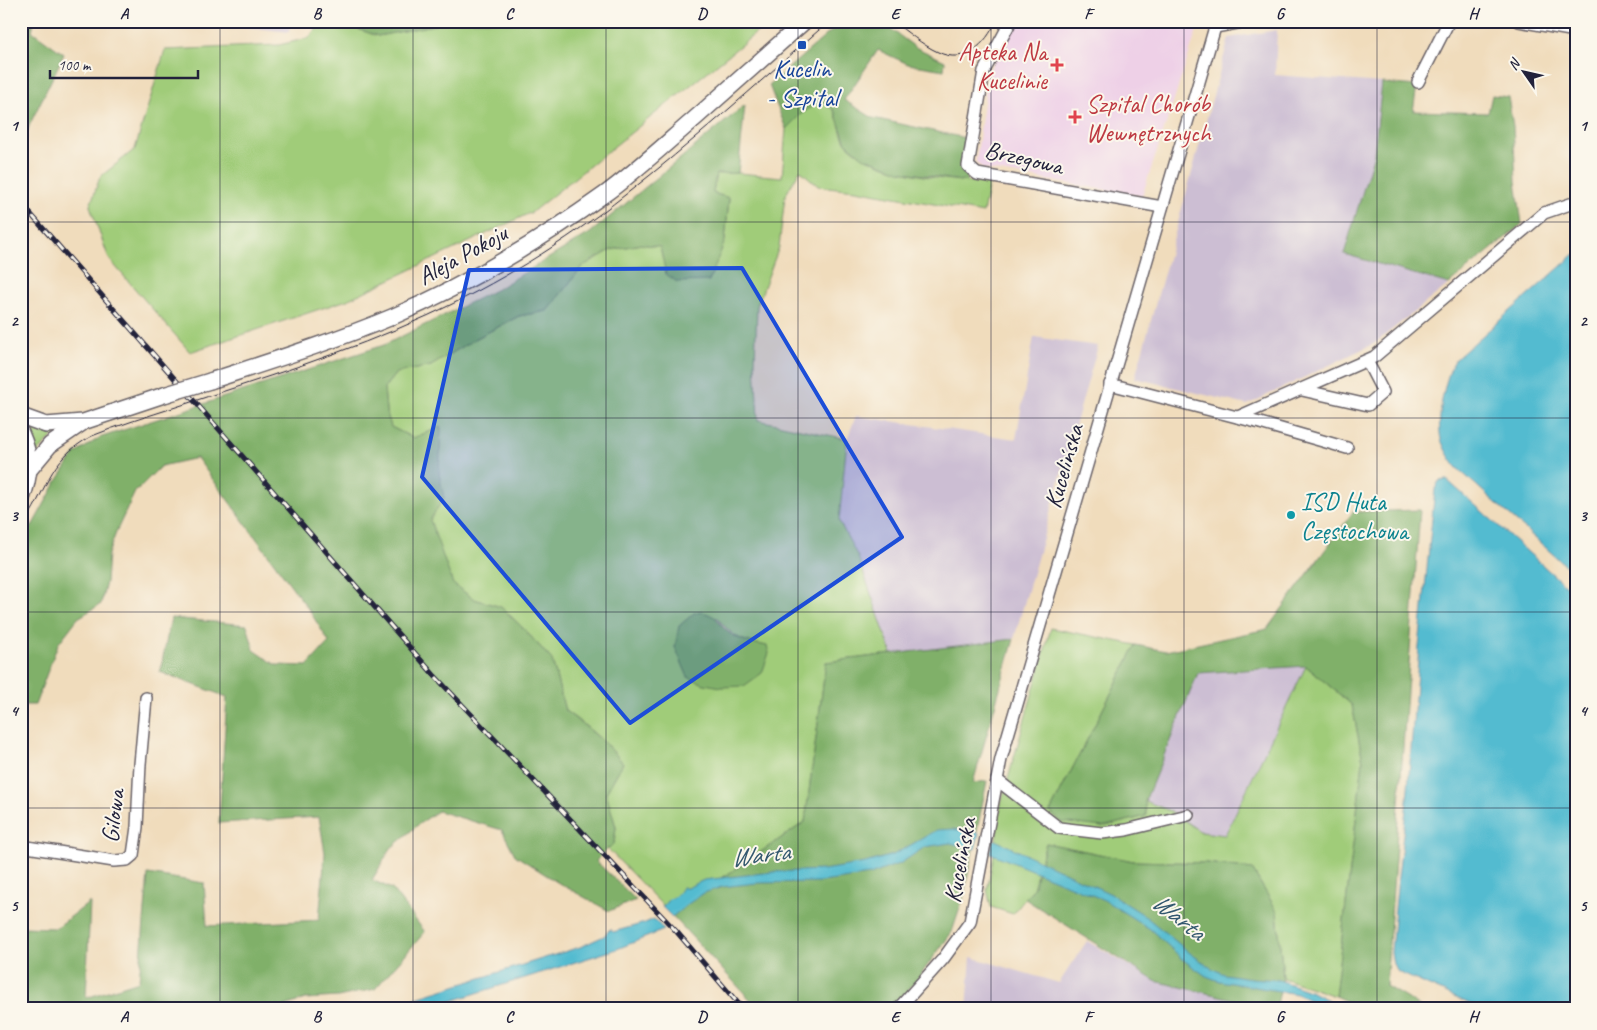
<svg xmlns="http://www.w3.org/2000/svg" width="1597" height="1030" font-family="Caveat,sans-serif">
<rect width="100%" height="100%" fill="#fbf7ec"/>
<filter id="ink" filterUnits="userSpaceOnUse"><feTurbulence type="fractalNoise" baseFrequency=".02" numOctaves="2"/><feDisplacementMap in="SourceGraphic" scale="10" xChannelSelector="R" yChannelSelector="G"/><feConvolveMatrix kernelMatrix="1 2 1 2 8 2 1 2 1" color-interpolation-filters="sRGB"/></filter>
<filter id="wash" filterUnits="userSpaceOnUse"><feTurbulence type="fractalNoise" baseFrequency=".0096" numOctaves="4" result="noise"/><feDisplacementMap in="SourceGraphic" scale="20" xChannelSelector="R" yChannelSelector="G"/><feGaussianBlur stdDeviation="1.12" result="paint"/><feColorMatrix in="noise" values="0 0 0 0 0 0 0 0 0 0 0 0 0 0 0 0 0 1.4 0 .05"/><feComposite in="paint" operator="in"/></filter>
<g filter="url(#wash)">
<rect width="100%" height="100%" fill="#f0dcbc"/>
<path fill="#eed0e7" d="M1014,21H1200L1142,196L983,169L976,162L988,73Z"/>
<g fill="#ccbed3">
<path d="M196,21H290L289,32Z"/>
<path d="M1277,30L1275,75L1382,83L1374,154L1344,254L1449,284L1375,343L1247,405L1135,378L1229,38Z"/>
<path d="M1034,337L1098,346L1014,639L892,654L858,557L838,521L847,439L856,416L1016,439Z"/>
<path d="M1306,666L1225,835L1201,832L1170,811L1145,801L1198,673Z"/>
<path d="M1087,941L1155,981L1274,1009H967L971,957L1059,983Z"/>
</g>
<g fill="#a0cc79" stroke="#61775a" fill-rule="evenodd">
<path d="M323,21H334L378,36L454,21H771L532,212L347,300L190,352L109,259L90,206L100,177L135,149L165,50L279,45L309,38Z"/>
<path d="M821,100C825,103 832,107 835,112C840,121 840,136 847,144C876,174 949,181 989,183L983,213L856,190L818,186L800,170L785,196L779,247L757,306L755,362L758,420L847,439L839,521L858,557L892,654L826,662L805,822L725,876L667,910L608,849L614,843L616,827L606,793L623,763C606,742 587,726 565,711L552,660L524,629L501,607L474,599L452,584L429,520L444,498L439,474L441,427L413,438L391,427L386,410L384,388L396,373L431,366L475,339L519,316L546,311L583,266L611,250L641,244L660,247L725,241L729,198L713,193L716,174L738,173L782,177L786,129L801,114ZM717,617C732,637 741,641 766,646L688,677Z"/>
<path d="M27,426L60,429L36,454Z"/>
<path d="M1051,628L1136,645L1050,812L1102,827L1146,816L1145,801L1170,811L1201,832L1225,835L1306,666L1352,705L1363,761L1335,996L1283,978L1277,911L1252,869L1208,863L1133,861L1046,843L1033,889L1013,914L991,907L987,890L993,860L1001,803Z"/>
</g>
<g fill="#80b069" stroke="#516952">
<path d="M21,21H34L32,31L64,54L29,126L21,160Z"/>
<path d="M334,21H454L378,36Z"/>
<path d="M848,21H876L888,27L915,47L945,61L944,70L908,64L878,50L844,100L873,118L970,139L967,182L899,171L863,157L846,143L834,110L821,100L801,114L786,129L769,85L830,32Z"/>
<path d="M1382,83L1417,86L1413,111L1488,113L1492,95L1508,97L1513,126L1516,181L1522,224L1449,284L1344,254L1374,154Z"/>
<path d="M745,105L738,173L716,174L713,193L729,198L725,241L709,281L677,282L666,274L660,247L641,244L611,250L583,266L547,311L519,316L475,339L431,366L396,373L384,388L386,410L391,427L413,438L441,427L439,474L444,498L430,520L453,584L474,599L501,607L524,629L552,660L565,711C587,727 606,742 623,763L606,793L616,827L614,843L596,861L636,900L609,911L557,882L515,855L502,830L438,811L419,824L391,848L372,880L392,889L425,932L375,989L338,997L305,999L277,1009H21V927L56,928L90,902L86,998L139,981L148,874L204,883L207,926L319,920L325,853L319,817L219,823L227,697L160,672L171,618L247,625L254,650L276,665L307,666L329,642L309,610L197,458L161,466L135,492L117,530L108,554L106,582L101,604L78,618L58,644L35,705H21V592L26,574L21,572V536L31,528L57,481L75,454L99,438L384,345L499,288L590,233Z"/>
<path d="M1420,510L1386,986L1424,1009H1363L1335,996L1363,761L1352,705L1306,666L1198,673L1145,801L1146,816L1102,827L1061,822L1050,812L1136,645L1166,651L1267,629L1353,512Z"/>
<path d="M703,612C723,619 715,621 728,632C739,641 754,643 767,646L769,653L762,673L744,686L722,687L704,684L688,677L675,647L679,626L694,613Z"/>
<path d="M1014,639L973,783L987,781L963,899L952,932L916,981L892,1009H759L667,910L725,876L805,822L826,662Z"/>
<path d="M1046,843L1133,861L1208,863L1252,869L1277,911L1283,978L1276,1009L1155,981L1025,899L1033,889Z"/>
</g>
<g fill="#53bbd0" stroke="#3a6e86">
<path d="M1576,253V575L1456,467C1450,458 1444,449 1441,439C1436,421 1445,374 1456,359Z"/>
<path d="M1447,480L1576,595V1009H1481L1398,972L1393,964L1391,952L1398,877L1407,801L1419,647L1435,489L1439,481Z"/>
<path d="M953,829L979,833L975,849L950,843L925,847L901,863L870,875L822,882L757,883L722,887L704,893L688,904L672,917L662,907L670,898L671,899C677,897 680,890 683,886L684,888H687L704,880L772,872L823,870L865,863L893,855L937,830Z"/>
<path d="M993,839L1111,894L1144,915L1190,953L1211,968L1224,974L1251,978L1279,980L1312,992L1346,1009H1328L1297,994L1219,981L1206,976L1186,962L1150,929L1104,900L990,853Z"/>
<path d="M654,919L664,930L617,949L426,1009H381L580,947L604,936L610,929L613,932L645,923Z"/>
</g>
</g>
<g filter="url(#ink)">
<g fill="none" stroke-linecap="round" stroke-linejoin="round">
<g stroke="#6a6368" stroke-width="14">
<g id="street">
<path d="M1011,21L984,71L968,166L977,174L1162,207"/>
<path d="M1519,21L1576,31"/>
<path d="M1215,27L1248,21"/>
<path d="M1418,82L1449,21"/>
<path d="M1110,384L1260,423L1347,448"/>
<path d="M1302,390L1368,405L1383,392L1367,361"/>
<path d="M1238,417L1374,357L1544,213L1576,202"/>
<path d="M997,780L1059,828L1102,833L1126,830L1188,815"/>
<path d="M21,846L114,861L127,860L133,855L137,827L140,764L146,698"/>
<path d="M898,1009L943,959L970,922L1001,759L1215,27L1214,21"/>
</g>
</g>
<g stroke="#6a6368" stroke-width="18">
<g id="secondary">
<path d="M210,381C271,361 332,342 392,317C467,285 538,242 605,194C635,172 663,146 692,121C729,88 767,55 805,21"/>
<path d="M21,416L46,425L83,422L167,394"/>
<path d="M21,433C32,457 31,476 21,501"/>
<path d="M30,469L50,445L82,423"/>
</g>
</g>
<use href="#street" stroke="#fff" stroke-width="11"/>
<use href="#secondary" stroke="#fff" stroke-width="15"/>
<g stroke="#22223b" stroke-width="1">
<path d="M892,21C907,31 922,45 938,52C964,65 986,45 996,21"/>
<path d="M21,527C49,491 45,461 92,436C119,425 148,416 176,407C260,379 346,353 427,316C497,284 564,243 625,195C692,143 755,86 819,30L832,21"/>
</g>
<g stroke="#22223b" stroke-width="5">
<path id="rail" d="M21,203L434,675L676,931L743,1009"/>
</g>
<use href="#rail" stroke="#fbf7ec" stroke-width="3" stroke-dasharray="9" stroke-linecap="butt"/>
<g stroke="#6a6368" stroke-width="18" stroke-linecap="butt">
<path id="secondary-bridge" d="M167,394L210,381"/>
</g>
<use href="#secondary-bridge" stroke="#fff" stroke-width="15"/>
</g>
</g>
<path fill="#1d4ed8" fill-opacity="0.2" stroke="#1d4ed8" stroke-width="4" stroke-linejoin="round" d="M742,268L902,537L630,723L422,477L469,270Z"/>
<path fill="none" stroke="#22223b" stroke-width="1" stroke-opacity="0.55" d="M220,21V1009M413,21V1009M606,21V1009M798,21V1009M991,21V1009M1184,21V1009M1377,21V1009M21,222H1576M21,418H1576M21,612H1576M21,808H1576"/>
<rect fill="#1a4fb4" stroke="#fbf7ec" stroke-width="2" x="797" y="40" width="10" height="10" rx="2.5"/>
<g fill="#e0444e" stroke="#fbf7ec" stroke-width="2">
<path d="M1054.5 57.5h5v5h5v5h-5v5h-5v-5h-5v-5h5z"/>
<path d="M1072.5 109.5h5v5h5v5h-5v5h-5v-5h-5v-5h5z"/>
</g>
<circle fill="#0f9aa8" stroke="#fbf7ec" stroke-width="2" cx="1291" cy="515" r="5"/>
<g text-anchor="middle" stroke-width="4" stroke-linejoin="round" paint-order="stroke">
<g font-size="25" fill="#be3a42" stroke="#fbf7ec" text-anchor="end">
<text x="1047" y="60">Apteka Na<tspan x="1047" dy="29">Kucelinie</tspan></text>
<text x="1086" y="112" text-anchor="start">Szpital Chorób<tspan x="1086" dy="29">Wewnętrznych</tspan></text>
</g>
<g font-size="25" fill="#164399" stroke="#fbf7ec">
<text x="802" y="77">Kucelin<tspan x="802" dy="29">- Szpital</tspan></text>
</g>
<g font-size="25" fill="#22223b" stroke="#fbf7ec">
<text transform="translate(1024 157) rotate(13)" y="9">Brzegowa</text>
<text transform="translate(462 254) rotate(-29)" y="9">Aleja Pokoju</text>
<text transform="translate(1063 466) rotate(-74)" y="9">Kucelińska</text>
<text transform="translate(112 816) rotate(-83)" y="9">Gilowa</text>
<text transform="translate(959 860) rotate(-79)" y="9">Kucelińska</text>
</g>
<g font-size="25" fill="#0d838f" stroke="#fbf7ec" text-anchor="start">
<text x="1301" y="510">ISD Huta<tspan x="1301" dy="29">Częstochowa</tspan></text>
</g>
<g font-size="26" font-style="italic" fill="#33586f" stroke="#fbf7ec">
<text transform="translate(760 854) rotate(-7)" y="9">Warta</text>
<text transform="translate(1179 916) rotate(38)" y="9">Warta</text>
</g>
</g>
<rect width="1597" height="1030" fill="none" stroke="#fbf7ec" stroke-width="55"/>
<g transform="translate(1524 72) rotate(304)" stroke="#fbf7ec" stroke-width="4" paint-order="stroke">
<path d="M0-4L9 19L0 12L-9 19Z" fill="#22223b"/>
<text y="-8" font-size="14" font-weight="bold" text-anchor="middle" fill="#22223b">N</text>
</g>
<path d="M50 70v8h148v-8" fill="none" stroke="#22223b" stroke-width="2.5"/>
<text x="58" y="70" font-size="15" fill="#22223b" stroke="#fbf7ec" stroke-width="4" paint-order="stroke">100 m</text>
<rect x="28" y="28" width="1542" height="974" fill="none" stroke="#22223b" stroke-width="2"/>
<g font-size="16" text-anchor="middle" font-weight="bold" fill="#22223b">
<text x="124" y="19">A</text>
<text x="317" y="19">B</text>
<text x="509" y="19">C</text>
<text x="702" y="19">D</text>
<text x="895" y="19">E</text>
<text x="1088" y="19">F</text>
<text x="1280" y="19">G</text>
<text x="1473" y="19">H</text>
<text x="14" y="131">1</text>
<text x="1583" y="131">1</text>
<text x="14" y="326">2</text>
<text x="1583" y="326">2</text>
<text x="14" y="521">3</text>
<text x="1583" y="521">3</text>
<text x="14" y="716">4</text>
<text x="1583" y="716">4</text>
<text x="14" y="911">5</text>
<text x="1583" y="911">5</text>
<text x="124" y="1022">A</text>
<text x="317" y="1022">B</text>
<text x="509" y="1022">C</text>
<text x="702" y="1022">D</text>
<text x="895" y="1022">E</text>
<text x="1088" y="1022">F</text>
<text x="1280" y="1022">G</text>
<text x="1473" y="1022">H</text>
</g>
</svg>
